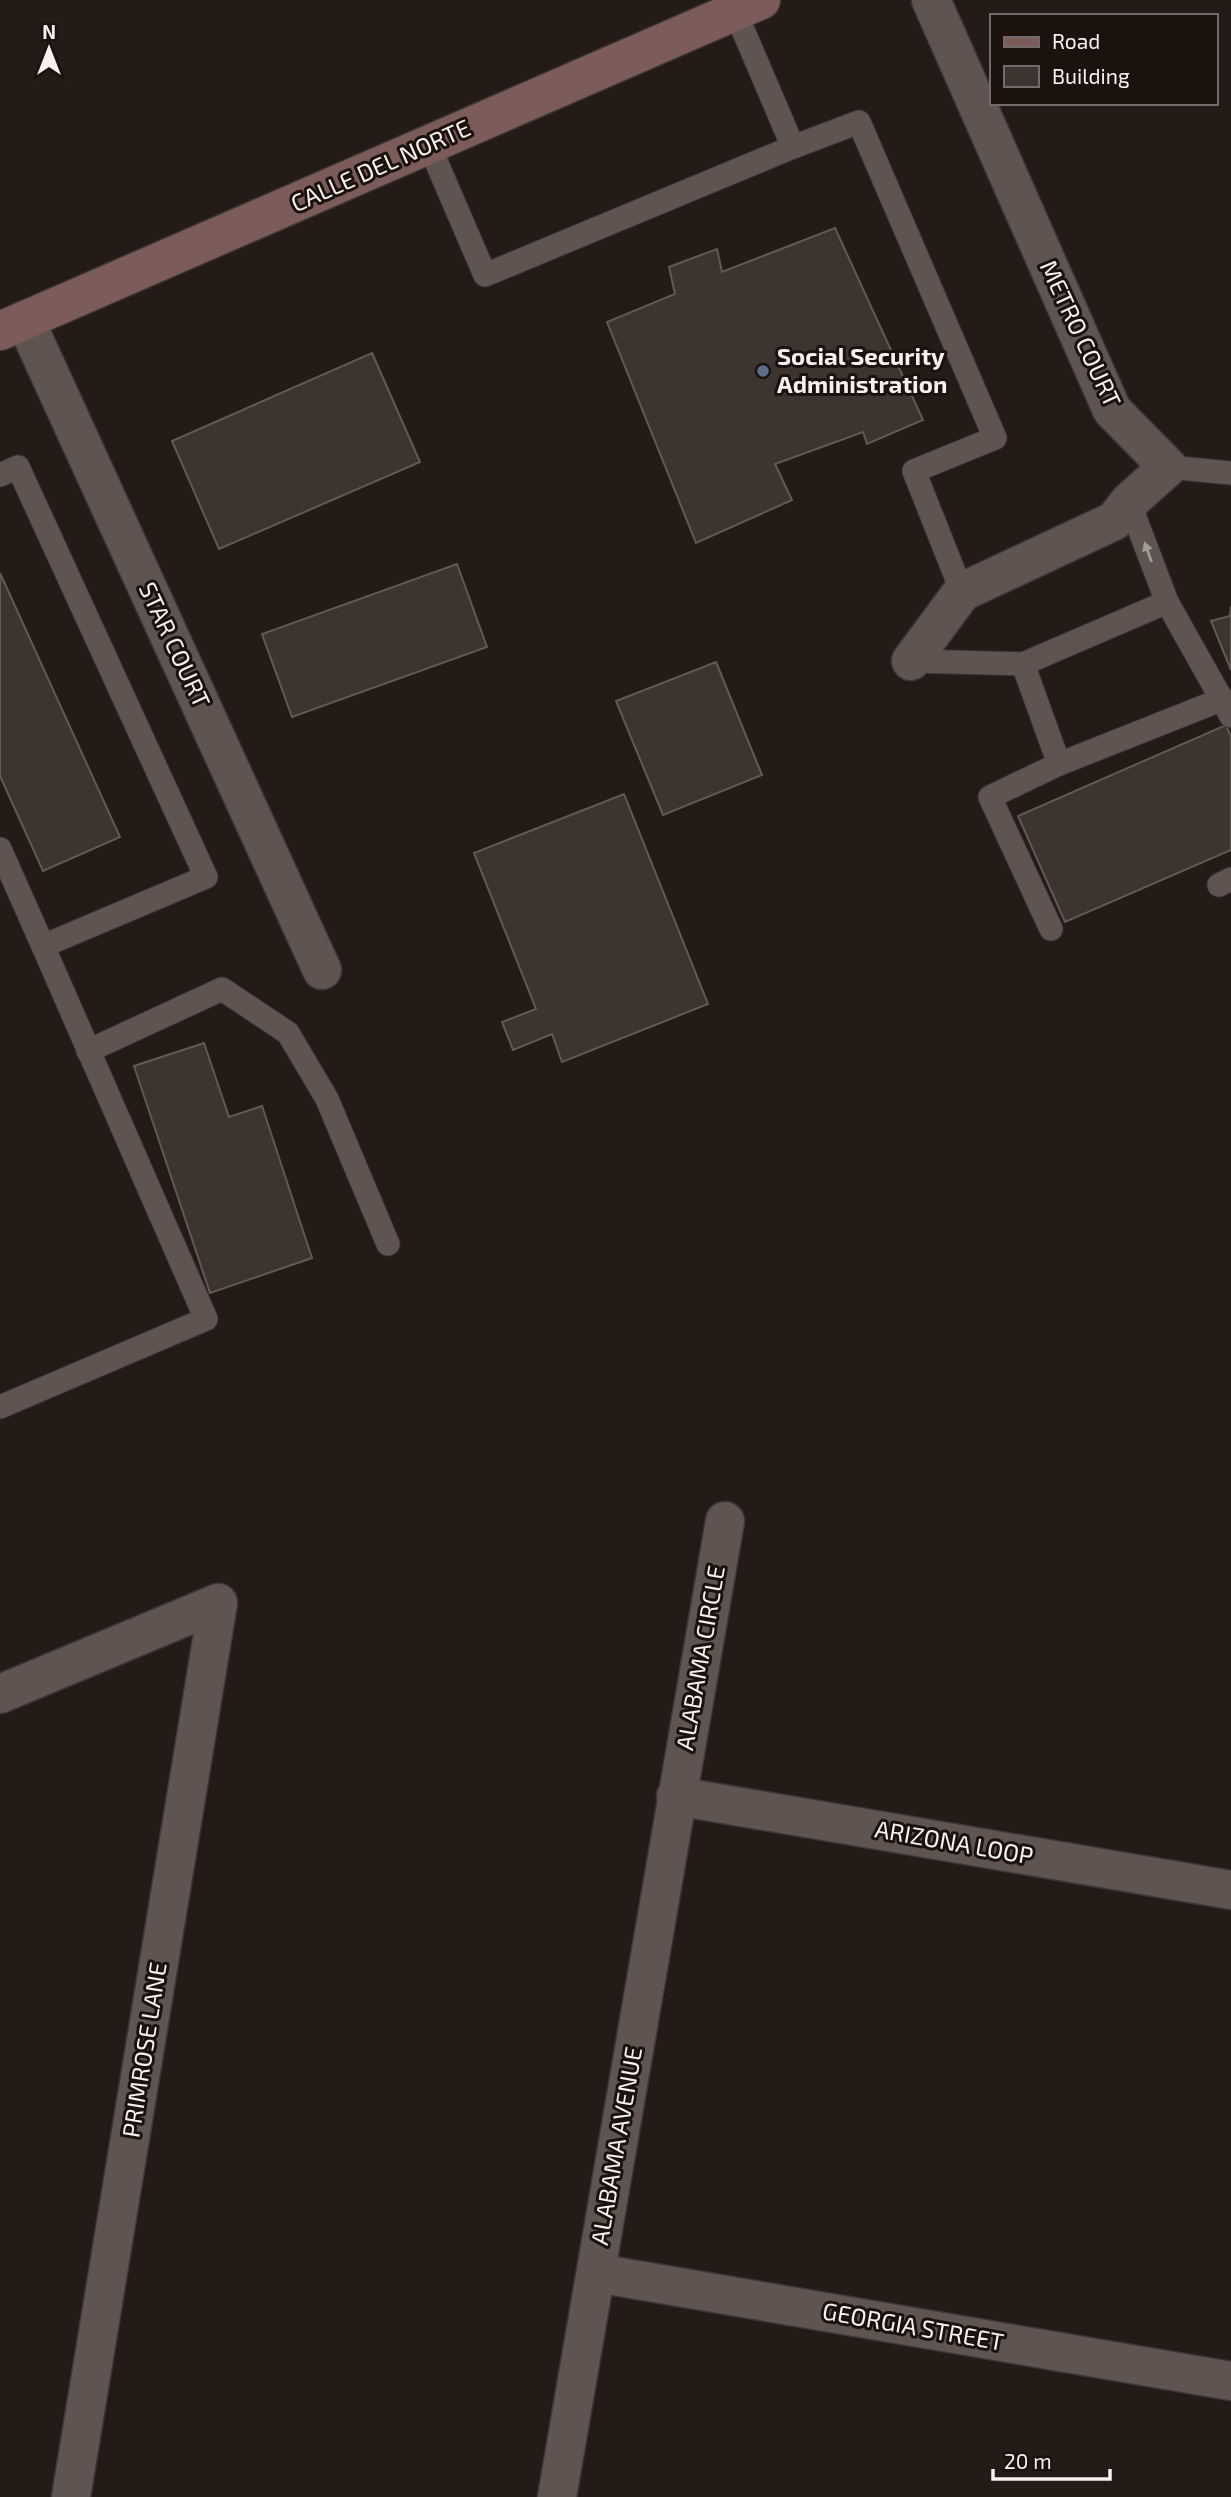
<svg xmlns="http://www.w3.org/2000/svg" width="1231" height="2497" font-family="'Exo 2',sans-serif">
<rect width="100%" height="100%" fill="#241b17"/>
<g fill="#3d332f" stroke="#635853" stroke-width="2">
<path d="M835,228L923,420L867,444L863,432L775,464L792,500L696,543L607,322L675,294L669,267L717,249L722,272Z"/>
<path d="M372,353L420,462L219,549L172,441Z"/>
<path d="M457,564L487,647L292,717L262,634Z"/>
<path d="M0,573L120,837L43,871L0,776Z"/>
<path d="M1231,606V670L1211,621L1230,616Z"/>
<path d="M716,662L762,775L663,815L616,701Z"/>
<path d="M1226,725L1231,737V850L1065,922L1018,816Z"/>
<path d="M624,794L708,1004L562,1062L552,1034L513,1050L502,1022L536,1009L474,853Z"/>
<path d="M204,1043L229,1117L262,1106L312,1258L210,1293L134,1066Z"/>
</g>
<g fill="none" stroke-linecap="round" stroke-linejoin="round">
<g stroke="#3c3533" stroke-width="25">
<g id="lane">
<path d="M429,145L485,275L793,147L735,11"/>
<path d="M793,147L859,122L995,438L914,471L962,592"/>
<path d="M1168,467L1231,473"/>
<path d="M0,475L18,467L206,877L43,946L206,1319L0,1407"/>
<path d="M1129,502L1167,602"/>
<path d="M911,661L1023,664"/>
<path d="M1223,699L1059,764L1023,664L1167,602L1231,716"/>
<path d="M0,849L43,946"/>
<path d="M1219,885L1231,879"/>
<path d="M1051,929L990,797L1059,764"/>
<path d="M88,1051L222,989L288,1033L327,1099L388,1244"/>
</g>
</g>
<g stroke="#3c3533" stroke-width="41">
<g id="street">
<path d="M25,320L322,970"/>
<path d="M911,661L962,592L1114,521L1129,502L1168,467L1112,410L931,0"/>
<path d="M0,1694L218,1603"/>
<path d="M676,1796L1231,1890"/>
<path d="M596,2273L1231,2381"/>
<path d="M71,2497L218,1603"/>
<path d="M557,2497L725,1521"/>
</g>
</g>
<g stroke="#3c3533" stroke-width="41">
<path id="secondary" d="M0,331L761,0"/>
</g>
<use href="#lane" stroke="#5f544f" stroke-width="23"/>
<use href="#street" stroke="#5f544f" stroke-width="38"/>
<use href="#secondary" stroke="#7b5c59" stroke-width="38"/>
</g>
<defs><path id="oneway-solid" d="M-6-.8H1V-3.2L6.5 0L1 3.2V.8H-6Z" transform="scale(1.75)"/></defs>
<use fill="#a39a96" href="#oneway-solid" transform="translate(1148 552) rotate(-110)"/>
<circle fill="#5c6f8a" stroke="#1b120e" stroke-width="2.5" cx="763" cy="371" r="7"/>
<g text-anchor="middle" stroke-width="6" stroke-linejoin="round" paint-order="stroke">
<g font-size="24" fill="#f7f0ed" stroke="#1b120e">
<text transform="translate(381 166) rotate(-24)" y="8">CALLE DEL NORTE</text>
<text transform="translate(1080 334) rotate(65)" y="8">METRO COURT</text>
<text transform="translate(174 645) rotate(65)" y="8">STAR COURT</text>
<text transform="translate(701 1658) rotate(-80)" y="8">ALABAMA CIRCLE</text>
<text transform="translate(954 1843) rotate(10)" y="8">ARIZONA LOOP</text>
<text transform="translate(145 2050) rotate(-81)" y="8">PRIMROSE LANE</text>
<text transform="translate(617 2146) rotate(-80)" y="8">ALABAMA AVENUE</text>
<text transform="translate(913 2327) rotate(10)" y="8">GEORGIA STREET</text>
</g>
<g font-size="24" font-weight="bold" fill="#f7f0ed" stroke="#1b120e" text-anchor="start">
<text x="777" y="365">Social Security<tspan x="777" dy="28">Administration</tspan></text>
</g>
</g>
<rect x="990" y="14" width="228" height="91" fill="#1b120e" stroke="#736b67" stroke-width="2"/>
<rect x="1004" y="37" width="35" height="10" fill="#7b5c59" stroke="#736b67" stroke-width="2"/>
<text x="1052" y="49" font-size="21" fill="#f7f0ed">Road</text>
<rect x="1004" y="66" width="35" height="21" fill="#3d332f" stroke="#736b67" stroke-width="2"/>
<text x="1052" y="84" font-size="21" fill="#f7f0ed">Building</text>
<g transform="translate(49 49)" stroke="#1b120e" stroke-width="5" paint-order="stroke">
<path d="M0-5L12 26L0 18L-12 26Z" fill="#f7f0ed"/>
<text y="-10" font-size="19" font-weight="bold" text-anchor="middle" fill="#f7f0ed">N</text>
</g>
<path d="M993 2469v10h117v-10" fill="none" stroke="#f7f0ed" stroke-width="3.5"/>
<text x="1004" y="2469" font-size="21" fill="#f7f0ed" stroke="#1b120e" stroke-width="5" paint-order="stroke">20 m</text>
</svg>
